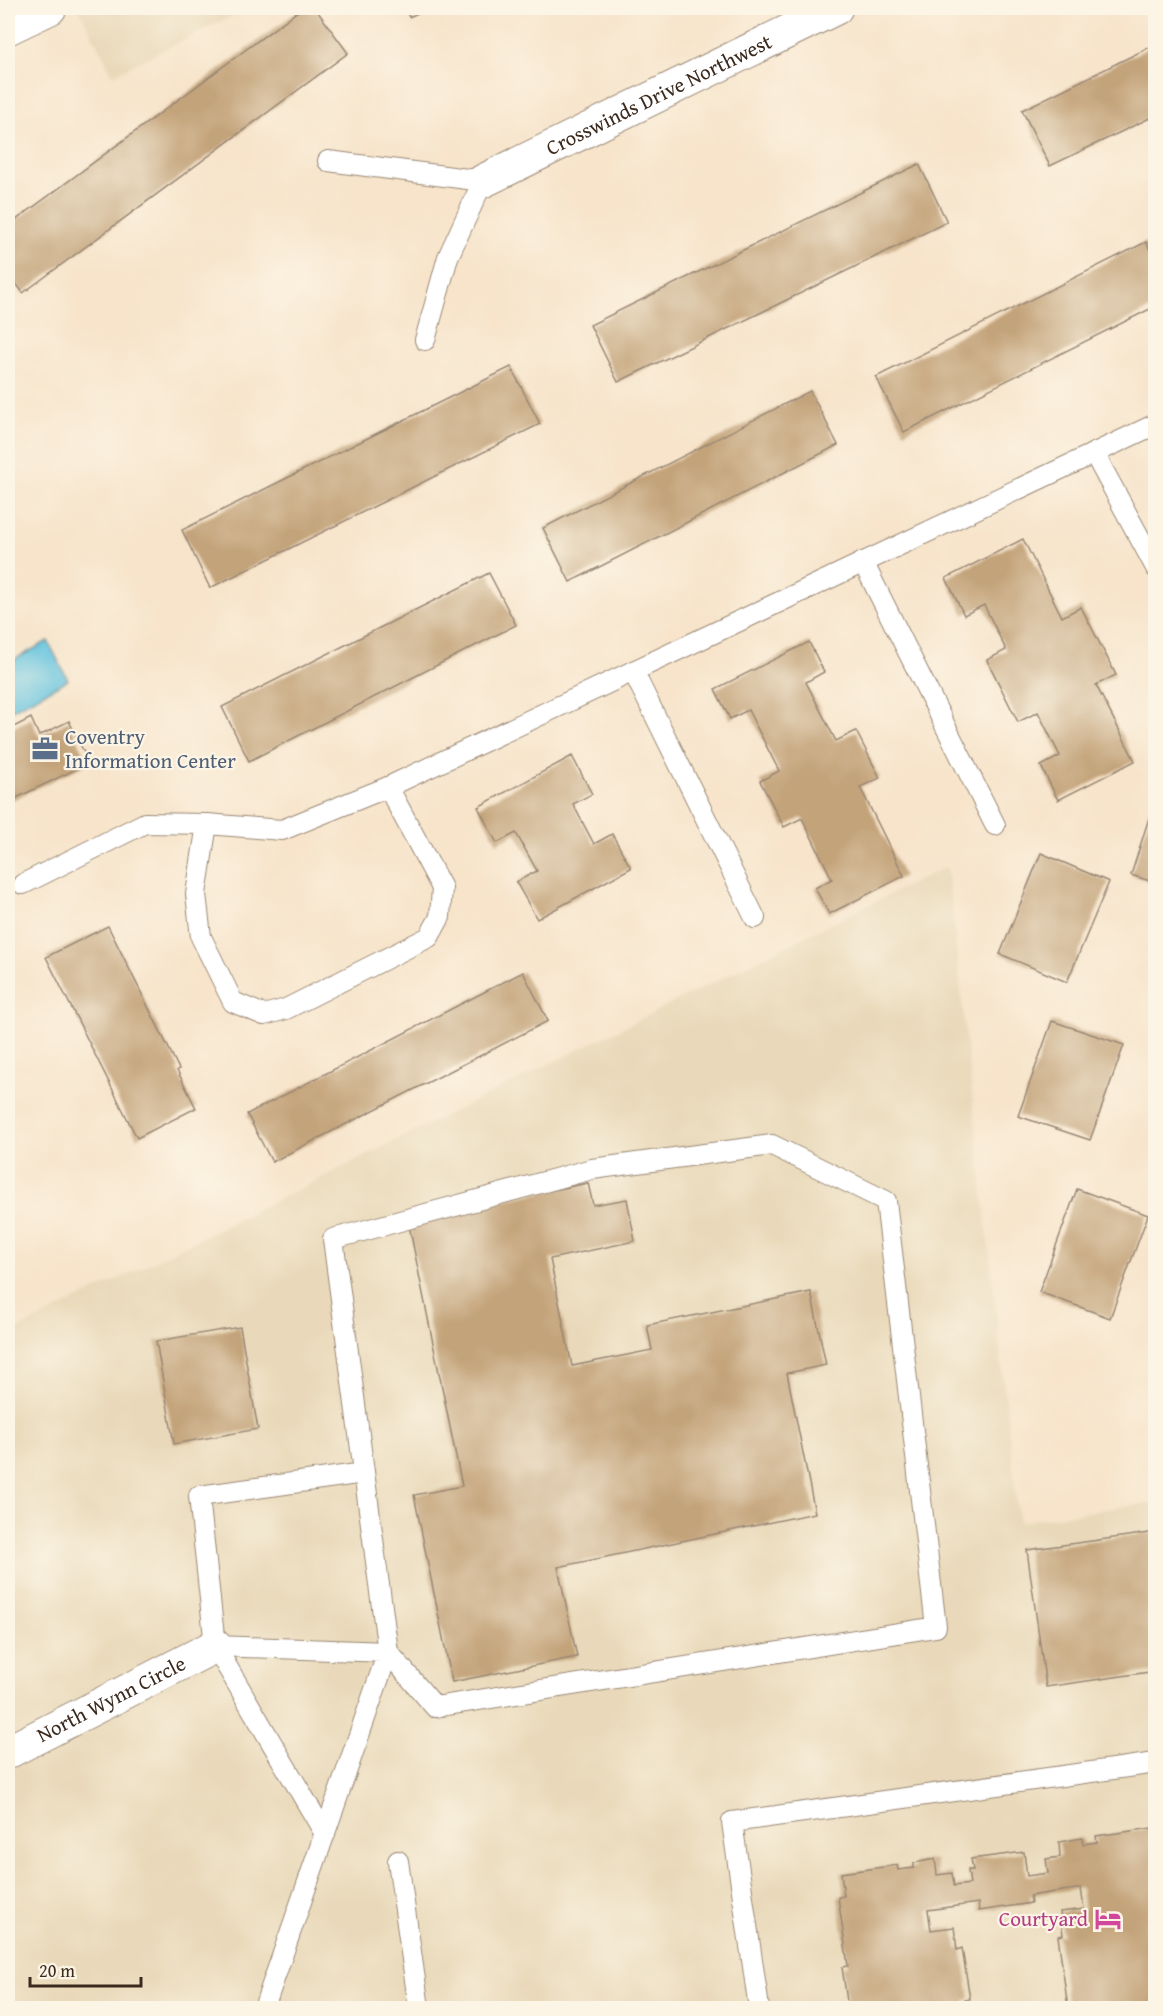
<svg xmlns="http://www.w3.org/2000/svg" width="1163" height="2016" font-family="'Gentium Book Plus',serif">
<rect width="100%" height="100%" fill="#fcf5e5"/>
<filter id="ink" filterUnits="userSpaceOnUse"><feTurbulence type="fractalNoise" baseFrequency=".0167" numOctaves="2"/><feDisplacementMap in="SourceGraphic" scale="12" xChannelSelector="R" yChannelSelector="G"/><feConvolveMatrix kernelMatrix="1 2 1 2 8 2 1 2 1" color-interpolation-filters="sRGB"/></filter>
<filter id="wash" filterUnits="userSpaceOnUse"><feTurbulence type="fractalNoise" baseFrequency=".008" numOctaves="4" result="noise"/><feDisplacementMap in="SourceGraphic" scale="24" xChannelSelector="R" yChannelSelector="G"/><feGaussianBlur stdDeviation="1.35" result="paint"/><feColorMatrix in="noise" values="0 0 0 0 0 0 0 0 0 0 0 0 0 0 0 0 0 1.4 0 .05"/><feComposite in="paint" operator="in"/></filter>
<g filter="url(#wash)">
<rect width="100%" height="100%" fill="#f7e4cb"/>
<g fill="#e9d9ba">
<path d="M78,8H248L113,75Z"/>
<path d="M947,866L1019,1522L1155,1502V2008H8V1334Z"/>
</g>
<path fill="#61c2df" stroke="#4e767e" stroke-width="1.5" d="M48,641L68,680L8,712V663Z"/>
<g id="blocks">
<g fill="#c3a379">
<path d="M302,8H315L348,53L23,293L8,272V226Z"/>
<path d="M404,8H429L409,17Z"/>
<path d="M1156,44V115L1050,166L1022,110Z"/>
<path d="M919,164L947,222L618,382L590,325Z"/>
<path d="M1146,242L1156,261V306L904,432L876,377Z"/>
<path d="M511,367L540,424L210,588L182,530Z"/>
<path d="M810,391L838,445L570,582L543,528Z"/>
<path d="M1023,539L1062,617L1081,607L1116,675L1096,685L1135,761L1058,800L1041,766L1060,756L1038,712L1018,722L987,660L1006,650L984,605L964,615L946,578Z"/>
<path d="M489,573L516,625L249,761L222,707Z"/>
<path d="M809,642L824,672L806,682L836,741L856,731L880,778L860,787L904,876L829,914L815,888L832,879L802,818L784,827L760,781L779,771L748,710L730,719L715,689Z"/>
<path d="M31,718L39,736L69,721L89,763L8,802V730Z"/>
<path d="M572,756L592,794L573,804L594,844L612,834L631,868L537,919L516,882L537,871L516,833L497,843L478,807Z"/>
<path d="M1153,805L1156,806V883L1131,875Z"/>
<path d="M1041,853L1109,882L1067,982L1000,954Z"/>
<path d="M108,926L179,1069L177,1070L196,1108L137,1138L46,957Z"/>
<path d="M523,972L548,1021L272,1162L247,1114Z"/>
<path d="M1052,1021L1124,1045L1090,1140L1018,1116Z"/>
<path d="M588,1183L593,1205L627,1199L635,1241L550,1259L572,1366L652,1350L647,1325L811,1292L826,1365L787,1373L815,1513L558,1567L577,1657L452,1682L414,1495L462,1486L408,1220Z"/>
<path d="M1077,1189L1148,1215L1110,1318L1039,1292Z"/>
<path d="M240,1327L258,1429L174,1444L156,1341Z"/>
<path d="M1156,1532V1671L1046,1687L1027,1550Z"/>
<path d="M1152,1828L1156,1849V2008H1068L1058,1936L1063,1935L1060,1912L1084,1909L1081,1888L1030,1896L1031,1903L979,1911L978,1903L928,1910L931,1930L954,1927L957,1950L962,1948L970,1999L965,2000L966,2008H848L842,1967L848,1966L838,1897L844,1896L841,1873L897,1865L898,1870L914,1868V1863L935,1859L937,1875L952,1873L954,1886L970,1884L968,1870H973L971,1859L1024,1852L1027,1876L1048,1873L1046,1859L1060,1857L1059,1842L1082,1838L1083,1844L1097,1842L1096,1836Z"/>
</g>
</g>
</g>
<g filter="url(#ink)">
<use href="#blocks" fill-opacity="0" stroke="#998774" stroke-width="1.5"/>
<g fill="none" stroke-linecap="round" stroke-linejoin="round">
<g stroke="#998774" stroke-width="22">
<g id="service">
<path d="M328,161L483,181L448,257L425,340"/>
<path d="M1094,453L1156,568"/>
<path d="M863,562L995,825"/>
<path d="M633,671L755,918"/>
<path d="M207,824L196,894L201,937L233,1002L264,1015L286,1009L429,937L440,917L442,888L388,787"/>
<path d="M23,884L145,823L207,824L282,830L388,787L1156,424"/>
<path d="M772,1145L886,1201L936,1627L435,1707L388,1652L333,1239L592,1169Z"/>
<path d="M215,1646L388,1652L264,2008"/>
<path d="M325,1834L215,1646L199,1496L364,1473"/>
<path d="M398,1861L419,2008"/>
<path d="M759,2008L732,1822L1156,1763"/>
</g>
</g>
<g stroke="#998774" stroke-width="35">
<g id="minor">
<path d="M8,28L50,8"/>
<path id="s1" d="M483,181L836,8"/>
<path id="s2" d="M8,1752L215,1646"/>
</g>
</g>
<use href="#service" stroke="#fff" stroke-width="20"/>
<use href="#minor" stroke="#fff" stroke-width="33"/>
</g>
</g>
<defs>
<g id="office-bare" transform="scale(2.07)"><path d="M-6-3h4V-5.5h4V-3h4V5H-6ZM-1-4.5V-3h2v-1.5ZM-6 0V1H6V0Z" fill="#5c6f8a" stroke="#fcf5e5" stroke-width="2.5" paint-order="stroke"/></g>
<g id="hotel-bare" transform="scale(2.07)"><path d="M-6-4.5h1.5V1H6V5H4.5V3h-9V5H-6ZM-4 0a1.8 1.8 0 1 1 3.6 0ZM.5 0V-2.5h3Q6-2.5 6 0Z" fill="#d1479c" stroke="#fcf5e5" stroke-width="2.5" paint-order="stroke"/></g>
</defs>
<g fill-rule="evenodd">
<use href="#office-bare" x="45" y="749"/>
<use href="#hotel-bare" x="1108" y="1919"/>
</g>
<g text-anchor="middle" stroke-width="4.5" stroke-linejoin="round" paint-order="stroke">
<g font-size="21" fill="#3b2a1e" stroke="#fcf5e5">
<text dy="7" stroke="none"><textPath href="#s1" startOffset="196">Crosswinds Drive Northwest</textPath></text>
<text dy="7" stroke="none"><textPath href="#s2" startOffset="116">North Wynn Circle</textPath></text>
</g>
<g font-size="21" fill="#4e5e75" stroke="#fcf5e5" text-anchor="start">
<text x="65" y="744">Coventry<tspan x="65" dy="24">Information Center</tspan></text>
</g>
<g font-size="21" fill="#b23c85" stroke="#fcf5e5" text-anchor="end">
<text x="1088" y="1926">Courtyard</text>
</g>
</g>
<rect width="1163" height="2016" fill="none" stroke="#fcf5e5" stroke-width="30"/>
<path d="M30 1977v9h111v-9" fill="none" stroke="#3b2a1e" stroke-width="3"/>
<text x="39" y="1977" font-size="18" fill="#3b2a1e" stroke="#fcf5e5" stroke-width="4.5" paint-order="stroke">20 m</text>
</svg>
